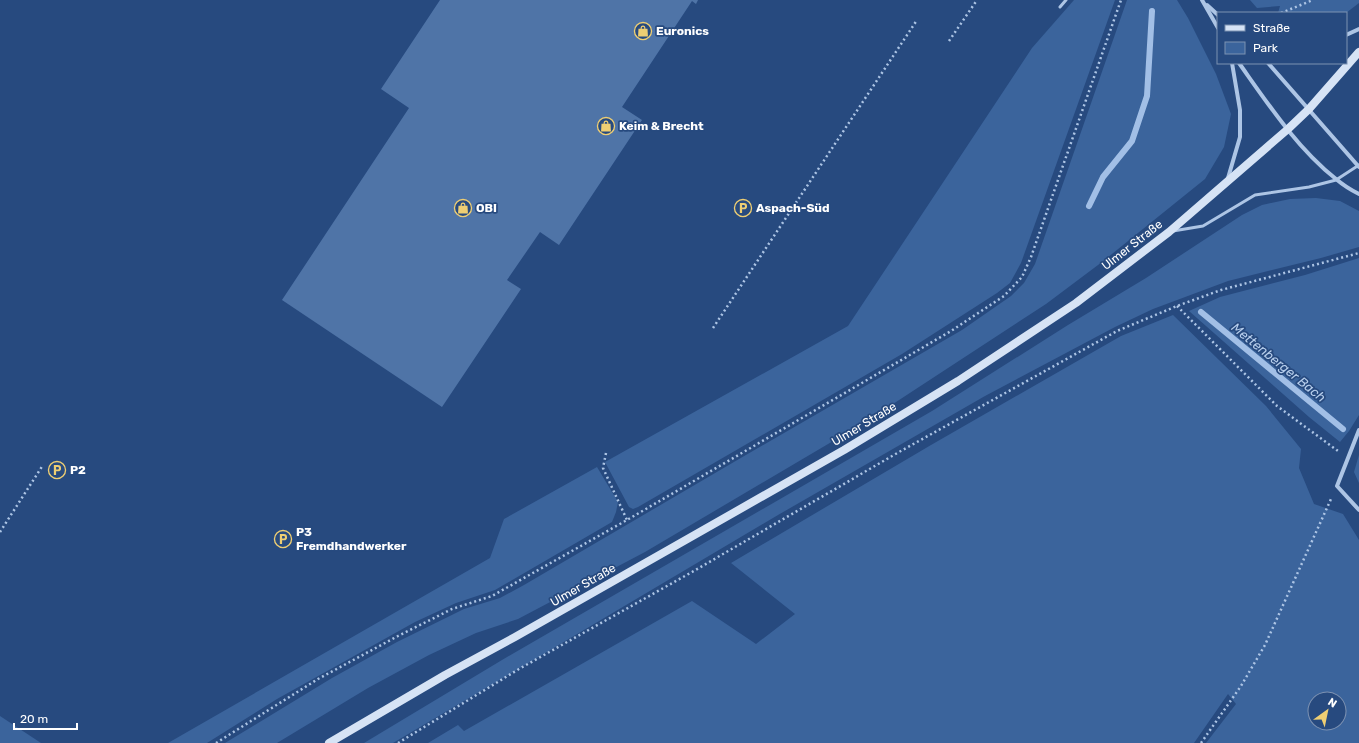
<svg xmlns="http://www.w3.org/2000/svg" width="1359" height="743" font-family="Rubik,sans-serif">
<rect width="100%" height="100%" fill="#274a7f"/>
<g fill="#3b649c" fill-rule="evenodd">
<path d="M1074,0H1115L1021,263L1010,283L997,293L902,354L638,507L633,509L629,507L605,462L848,326L1032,48Z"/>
<path d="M1127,0H1177L1188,18L1216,74L1231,114L1224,147L1205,179L1102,262L1046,304L867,421L645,552L518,619L476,633L429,655L368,688L277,743H225L332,678L397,642L464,609L500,598L524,585L739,459L962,330L1011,296L1024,283L1035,264Z"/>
<path d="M1250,0H1359V3L1346,13H1278L1280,6L1257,8Z"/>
<path d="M1316,198L1340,201L1359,211V247L1321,258L1228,281L1153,309L1115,327L985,396L778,515L393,743H364L502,660L932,411L1068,325L1146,278L1242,215L1262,205L1290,199Z"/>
<path d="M1359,258V415L1349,431L1340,442L1309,417L1189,311L1220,297L1305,275Z"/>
<path d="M1173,315L1266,406L1301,449L1299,468L1314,504L1343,514L1359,540V743H1206L1236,704L1228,694L1194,743H428L458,725L464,731L692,601L756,644L795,614L731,563L931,445L1121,336ZM1315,699H1339V723H1315Z"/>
<path d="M1359,455V483L1354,472Z"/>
<path d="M597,467L618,502L616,512L612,522L495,590L456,603L415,622L277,699L207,743H168L490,558L504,519Z"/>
<path d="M0,716L41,743H0Z"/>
</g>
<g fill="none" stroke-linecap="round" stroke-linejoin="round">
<g stroke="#a2bfe6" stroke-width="6">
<path d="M1089,206L1103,177L1132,141L1147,96L1152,11"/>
<path d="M1201,312L1343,429"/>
</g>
</g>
<path fill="#4f74a7" d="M440,0H698L696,4L692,1L622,107L642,120L559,245L540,232L507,280L521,289L442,407L282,300L409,108L381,89Z"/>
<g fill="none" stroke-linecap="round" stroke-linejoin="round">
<g stroke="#adc5e5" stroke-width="2.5" stroke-dasharray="2 3" stroke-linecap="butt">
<path d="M1281,13L1313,0"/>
<path d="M949,41L977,0"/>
<path d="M1177,306L1277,406L1338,451"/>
<path d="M713,328L917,20"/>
<path d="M606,453L603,468L627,520"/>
<path d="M0,532L43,465"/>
<path d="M216,743L318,679L398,636L452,609L492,596L627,520L951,331L1004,296L1022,277L1031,257L1121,0"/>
<path d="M398,743L519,669L692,572L899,452L1117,331L1177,306L1221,290L1359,253"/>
<path d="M1201,743L1241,686L1265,645L1331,499"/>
</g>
<g stroke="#adc5e5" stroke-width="3">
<path d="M1060,7L1066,0"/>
<path d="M1173,231L1203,226L1255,195L1309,187L1336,180L1359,165"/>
</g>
<g stroke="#adc5e5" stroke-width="4">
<path d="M1202,0L1218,28"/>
<path d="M1207,5L1218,15"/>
<path d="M1346,35L1359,29"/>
<path d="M1239,63C1268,104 1297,148 1336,179C1343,185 1351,190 1359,194"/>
<path d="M1268,63L1359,167"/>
<path d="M1228,178L1240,137V110L1232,63"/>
<path d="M1359,430L1337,486L1359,510"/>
</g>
<path stroke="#d6e3f5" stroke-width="8" d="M329,743L445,675L515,637L844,450L958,381L1076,303L1169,232L1288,129L1309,109L1359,52"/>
</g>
<defs>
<g id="shop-ring" transform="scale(0.9)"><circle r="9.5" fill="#274a7f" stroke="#eece73" stroke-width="1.5"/><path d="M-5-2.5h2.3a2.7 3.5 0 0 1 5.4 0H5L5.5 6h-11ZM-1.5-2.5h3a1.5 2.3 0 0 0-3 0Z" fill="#eece73"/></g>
<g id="parking-ring" transform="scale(0.9)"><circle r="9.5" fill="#274a7f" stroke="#eece73" stroke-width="1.5"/><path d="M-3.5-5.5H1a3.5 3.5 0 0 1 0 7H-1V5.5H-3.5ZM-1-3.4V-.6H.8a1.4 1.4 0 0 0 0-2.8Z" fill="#eece73"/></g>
</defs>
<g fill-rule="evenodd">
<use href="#shop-ring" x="643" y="31"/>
<use href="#shop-ring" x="606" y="126"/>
<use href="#shop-ring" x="463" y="208"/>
<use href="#parking-ring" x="743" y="208"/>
<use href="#parking-ring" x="57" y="470"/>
<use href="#parking-ring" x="283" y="539"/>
</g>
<g text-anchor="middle" stroke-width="3.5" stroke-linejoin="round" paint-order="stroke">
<g font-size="12" font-weight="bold" fill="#fff" stroke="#274a7f" text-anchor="start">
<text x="656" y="35">Euronics</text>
<text x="619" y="130">Keim &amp; Brecht</text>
<text x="476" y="212">OBI</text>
<text x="756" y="212">Aspach-Süd</text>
<text x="70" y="474">P2</text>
<text x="296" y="536">P3<tspan x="296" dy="14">Fremdhandwerker</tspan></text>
</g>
<g font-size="12" fill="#fff" stroke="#274a7f">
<text transform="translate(1132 245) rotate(-38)" y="4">Ulmer Straße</text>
<text transform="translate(864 424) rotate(-31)" y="4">Ulmer Straße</text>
<text transform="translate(583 585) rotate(-30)" y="4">Ulmer Straße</text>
</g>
<g font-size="13" font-style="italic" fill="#b8cfed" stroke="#274a7f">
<text transform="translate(1279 362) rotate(39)" y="5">Mettenberger Bach</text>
</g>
</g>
<rect x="1217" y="12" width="130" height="52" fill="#274a7f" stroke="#7d92b2"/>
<rect x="1225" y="25" width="20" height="6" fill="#d6e3f5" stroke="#7d92b2"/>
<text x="1253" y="32" font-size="12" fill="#ffffff">Straße</text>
<rect x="1225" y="42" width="20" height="12" fill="#3b649c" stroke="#7d92b2"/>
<text x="1253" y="52" font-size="12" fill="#ffffff">Park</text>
<g transform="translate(1327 711) rotate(33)"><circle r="19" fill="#274a7f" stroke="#7d92b2"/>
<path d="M0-3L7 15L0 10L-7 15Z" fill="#eece73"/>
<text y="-6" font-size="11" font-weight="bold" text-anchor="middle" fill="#ffffff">N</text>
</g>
<path d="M14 723v6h63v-6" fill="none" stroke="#ffffff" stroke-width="2"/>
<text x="20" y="723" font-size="12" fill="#ffffff" stroke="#274a7f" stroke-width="3" paint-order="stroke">20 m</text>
</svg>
